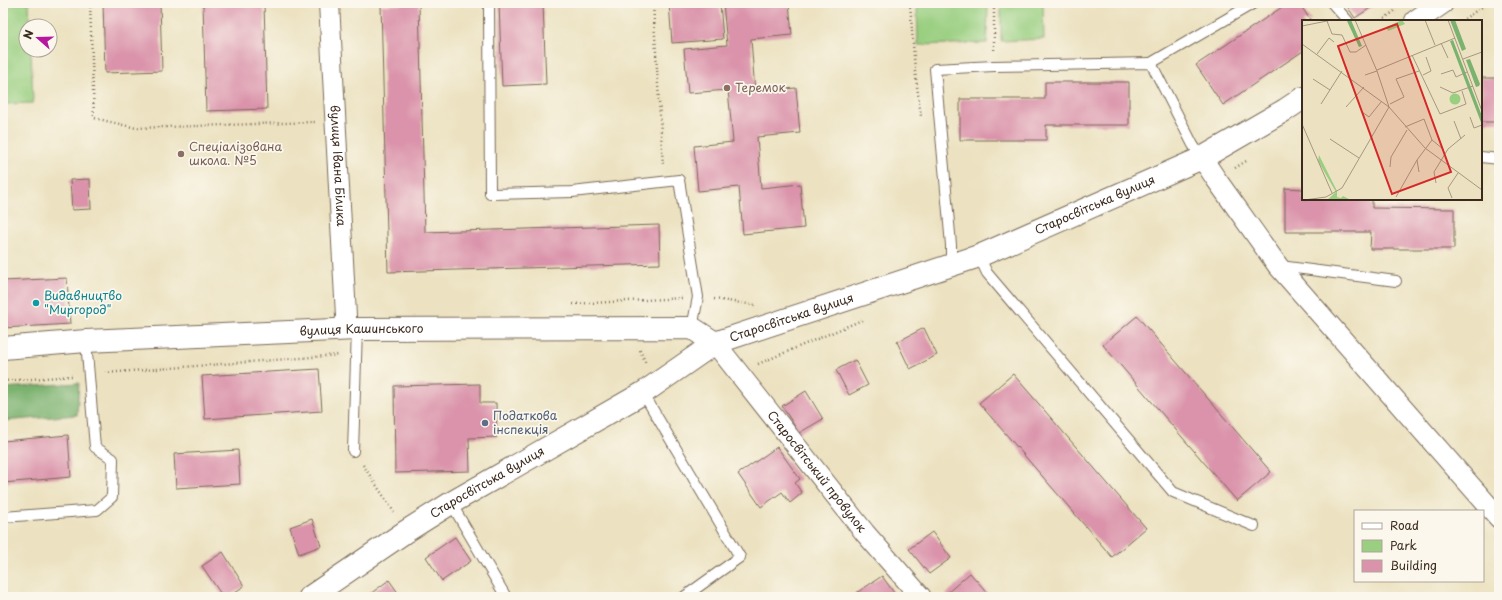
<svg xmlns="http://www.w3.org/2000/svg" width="1502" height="600" font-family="'Playpen Sans',sans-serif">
<rect width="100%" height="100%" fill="#fbf7ec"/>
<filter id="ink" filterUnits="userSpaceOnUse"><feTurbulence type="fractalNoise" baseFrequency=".025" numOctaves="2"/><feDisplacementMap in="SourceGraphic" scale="8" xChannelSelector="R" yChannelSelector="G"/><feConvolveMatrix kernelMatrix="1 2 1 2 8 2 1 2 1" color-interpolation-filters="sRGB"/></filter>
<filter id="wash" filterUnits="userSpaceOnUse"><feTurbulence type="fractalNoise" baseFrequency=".012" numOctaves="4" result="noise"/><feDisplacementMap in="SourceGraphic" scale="16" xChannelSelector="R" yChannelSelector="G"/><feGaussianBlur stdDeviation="0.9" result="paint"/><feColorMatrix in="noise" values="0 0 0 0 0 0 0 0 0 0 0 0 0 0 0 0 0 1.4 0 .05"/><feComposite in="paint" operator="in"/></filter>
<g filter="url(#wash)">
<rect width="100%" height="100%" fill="#ece2c1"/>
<g fill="#9acf81" stroke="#6a7c50">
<path d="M3,3H29L30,26H26V50H31L33,103L3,104Z"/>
<path d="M917,3H988L987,43L918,45Z"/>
<path d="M1001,3H1043L1044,39L1001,41Z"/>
</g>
<path fill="#7bb26f" stroke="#5b6e46" d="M79,383L77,415L3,421V388Z"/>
<g id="blocks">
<g fill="#da93aa">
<path d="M103,3H160L162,71L105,73Z"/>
<path d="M203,3H264L267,109L206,111Z"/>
<path d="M499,3H543L546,84L502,86Z"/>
<path d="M669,3H720L723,39L672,43Z"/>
<path d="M723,3H789L792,35L751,39L755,92L796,88L800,133L757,137L761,188L800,184L804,228L743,234L739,187L698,191L694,146L733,142L728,90L688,93L684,49L727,45Z"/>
<path d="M1288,3H1299L1311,21H1303V51L1223,105L1196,65Z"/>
<path d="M1345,3H1378L1355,18Z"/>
<path d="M419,4L425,232L659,225L660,264L388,272L381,5Z"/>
<rect x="1481" y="78" width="18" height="44"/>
<path d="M1045,82H1129V125H1046V140H960V99H1045Z"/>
<path d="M90,179L91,209L72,210L70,180Z"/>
<path d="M1285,188L1303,189V199H1372V208L1454,209V249H1370L1371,232H1285Z"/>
<path d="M67,278L70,324L3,328V281Z"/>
<path d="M1137,316L1271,472L1237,501L1103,345Z"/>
<path d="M924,328L937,355L910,369L897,342Z"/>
<path d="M855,360L868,385L849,395L836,370Z"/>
<path d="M319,369L322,411L205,419L202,376Z"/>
<path d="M1013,374L1146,528L1112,557L979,403Z"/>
<path d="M480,384V403H496L497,437L469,438L470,471L395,473L394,386Z"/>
<path d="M806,391L823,419L799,433L782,406Z"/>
<path d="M68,435L71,477L3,483V441Z"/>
<path d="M777,447L800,479L795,483L802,493L790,503L782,492L761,507L738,474Z"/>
<path d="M238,450L240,484L176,488L174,454Z"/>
<path d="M312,519L321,546L299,554L290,527Z"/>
<path d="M932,532L951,558L929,574L909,549Z"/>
<path d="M455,537L471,561L442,581L426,557Z"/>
<path d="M223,552L244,586L228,597H223L202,566Z"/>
<path d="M970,573L991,597H949L946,594Z"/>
<path d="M882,576L897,597H857L855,594Z"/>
<path d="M389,580L401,597H366Z"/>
</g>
</g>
</g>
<g filter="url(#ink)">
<use href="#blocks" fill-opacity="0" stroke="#796a57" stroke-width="1"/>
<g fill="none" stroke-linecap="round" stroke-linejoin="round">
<g stroke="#796a57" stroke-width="12">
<g id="lane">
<path d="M489,3L490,194L572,192L679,180L698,297L692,328"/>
<path d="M1332,3L1348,21"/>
<path d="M1151,63L1254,3"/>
<path d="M1481,157L1499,159"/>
<path d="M979,256L987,273L1173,492L1254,526"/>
<path d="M951,265V245L935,69L994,66L1151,63L1193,145L1202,158"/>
<path d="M1280,266L1396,281"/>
<path d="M643,393L740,557L684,597"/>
<path d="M353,451L357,329"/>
<path d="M451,503L506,597"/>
<path d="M3,517L97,510L112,497L113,459L95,447L86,341"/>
</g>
</g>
<g stroke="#796a57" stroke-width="22">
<g id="street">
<path id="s1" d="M329,3L346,316L345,329"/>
<path d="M1202,158L1216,179L1278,266L1499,518"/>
<path id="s2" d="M715,343L865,533L921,597"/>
</g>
</g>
<g stroke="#796a57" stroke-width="24">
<g id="secondary">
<path d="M1416,21L1442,3"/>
<path id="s3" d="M3,348L86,341L357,329L692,328L715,343"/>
<path id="s4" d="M310,597L405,532L451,503L643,393L715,343L979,256L1202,158L1285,110L1303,98"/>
</g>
</g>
<g stroke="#796a57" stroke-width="2.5" stroke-dasharray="1 3" stroke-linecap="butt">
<path d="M90,3L94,118L136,128L315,122"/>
<path d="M653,3L663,166"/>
<path d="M910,3L915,70"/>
<path d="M1381,21L1396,10"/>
<path d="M1461,21L1488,3"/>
<path d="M994,50V3"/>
<path d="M915,71L921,116"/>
<path d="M1235,168L1248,160"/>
<path d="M714,299L755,305"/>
<path d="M573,304L682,298"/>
<path d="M640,350L646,364"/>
<path d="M758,364L862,320"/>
<path d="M105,373L339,355"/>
<path d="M3,381L72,376"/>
<path d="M363,465L394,512"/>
</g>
<use href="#lane" stroke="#fff" stroke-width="10"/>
<use href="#street" stroke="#fff" stroke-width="20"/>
<use href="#secondary" stroke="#fff" stroke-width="22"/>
</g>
</g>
<g fill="#8d6e63" stroke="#fbf7ec" stroke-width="1.5">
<circle cx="727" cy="88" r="4"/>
<circle cx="181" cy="154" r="4"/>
</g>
<circle fill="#0f9aa8" stroke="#fbf7ec" stroke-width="1.5" cx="36" cy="303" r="4"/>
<circle fill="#5c6f8a" stroke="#fbf7ec" stroke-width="1.5" cx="485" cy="423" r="4"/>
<g text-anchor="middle" stroke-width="3.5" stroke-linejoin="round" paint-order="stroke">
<g font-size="12" fill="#785e54" stroke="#fbf7ec" text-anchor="start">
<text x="735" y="92">Теремок</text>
<text x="189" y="151">Спеціалізована<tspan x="189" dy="14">школа. №5</tspan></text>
</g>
<g font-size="12" fill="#3b2a1e" stroke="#fbf7ec">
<text dy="4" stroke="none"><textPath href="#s1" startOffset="163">вулиця Івана Білика</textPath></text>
<text dy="4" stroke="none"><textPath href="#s4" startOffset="883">Старосвітська вулиця</textPath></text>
<text dy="4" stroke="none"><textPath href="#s4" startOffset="559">Старосвітська вулиця</textPath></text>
<text dy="4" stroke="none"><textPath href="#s3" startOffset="359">вулиця Кашинського</textPath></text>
<text dy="4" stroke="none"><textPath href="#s2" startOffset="164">Старосвітський провулок</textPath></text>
<text dy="4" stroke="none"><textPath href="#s4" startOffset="211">Старосвітська вулиця</textPath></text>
</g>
<g font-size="12" fill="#0d838f" stroke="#fbf7ec" text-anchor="start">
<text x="44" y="300">Видавництво<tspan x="44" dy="14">"Миргород"</tspan></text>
</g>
<g font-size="12" fill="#4e5e75" stroke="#fbf7ec" text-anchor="start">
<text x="493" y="420">Податкова<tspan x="493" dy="14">інспекція</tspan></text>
</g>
</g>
<g transform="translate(1302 20)">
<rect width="180" height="180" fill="#ece2c1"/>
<path d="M100,0L103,4L86,11L84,7ZM147.5 79a5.5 5.5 0 1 1 11 0a5.5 5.5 0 1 1-11 0ZM17,135L35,171V177L39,178L41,176L49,180H25L34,172L16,141Z" fill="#9acf81"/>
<path d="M49,0L60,26L57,27L45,1ZM148,0H153L164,29L160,31ZM151,20L180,96V105L148,21ZM168,39L178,64L177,66L174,67L164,40Z" fill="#7bb26f"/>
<path fill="none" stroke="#a59880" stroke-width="1" d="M123,0L133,25M146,0L180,91M25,1L30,14L40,15L48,32H54L64,25M0,6L30,0M139,23L146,38M0,24L87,87L123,128L180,170M15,34L27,18L32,22M110,35L138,94L164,84L160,71M161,39L180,32M75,50L153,18M139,54L151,50L154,57L165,52M63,55L75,51M121,55L129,51L124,37M11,59L28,70M138,67L151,73L171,66M19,84L40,51M88,84L102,77L94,59L117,51M44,87L62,67M60,92L67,97L79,82M168,97L172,108L180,105M152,101L159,119M0,104L30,173M28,119L57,138M130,120L141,129M115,140L117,152M88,147L89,137L105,110M134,163L132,152L146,129L163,115M94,177L115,140L130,120L122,99L103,107M150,178L146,168L156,153M2,180L24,177L40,168L87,87L75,51L53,0"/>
<path fill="#d62828" fill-opacity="0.15" stroke="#d62828" stroke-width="2" d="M95,4L149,152L90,174L36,26Z"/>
<rect width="180" height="180" fill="none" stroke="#3b2a1e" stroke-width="2"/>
</g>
<rect width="1502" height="600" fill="none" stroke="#fbf7ec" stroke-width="16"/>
<rect x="1354" y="510" width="130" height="72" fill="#fbf7ec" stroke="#aea59a"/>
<rect x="1362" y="523" width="20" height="6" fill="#ffffff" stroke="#aea59a"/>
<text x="1390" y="530" font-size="12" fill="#3b2a1e">Road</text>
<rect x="1362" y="540" width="20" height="12" fill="#9acf81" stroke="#aea59a"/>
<text x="1390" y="550" font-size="12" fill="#3b2a1e">Park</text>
<rect x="1362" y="560" width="20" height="12" fill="#da93aa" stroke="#aea59a"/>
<text x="1390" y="570" font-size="12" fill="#3b2a1e">Building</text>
<g transform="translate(38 38) rotate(290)"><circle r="19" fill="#fbf7ec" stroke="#aea59a"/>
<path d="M0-3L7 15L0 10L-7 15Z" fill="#b5179e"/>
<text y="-6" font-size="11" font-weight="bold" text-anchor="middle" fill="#3b2a1e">N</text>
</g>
</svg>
